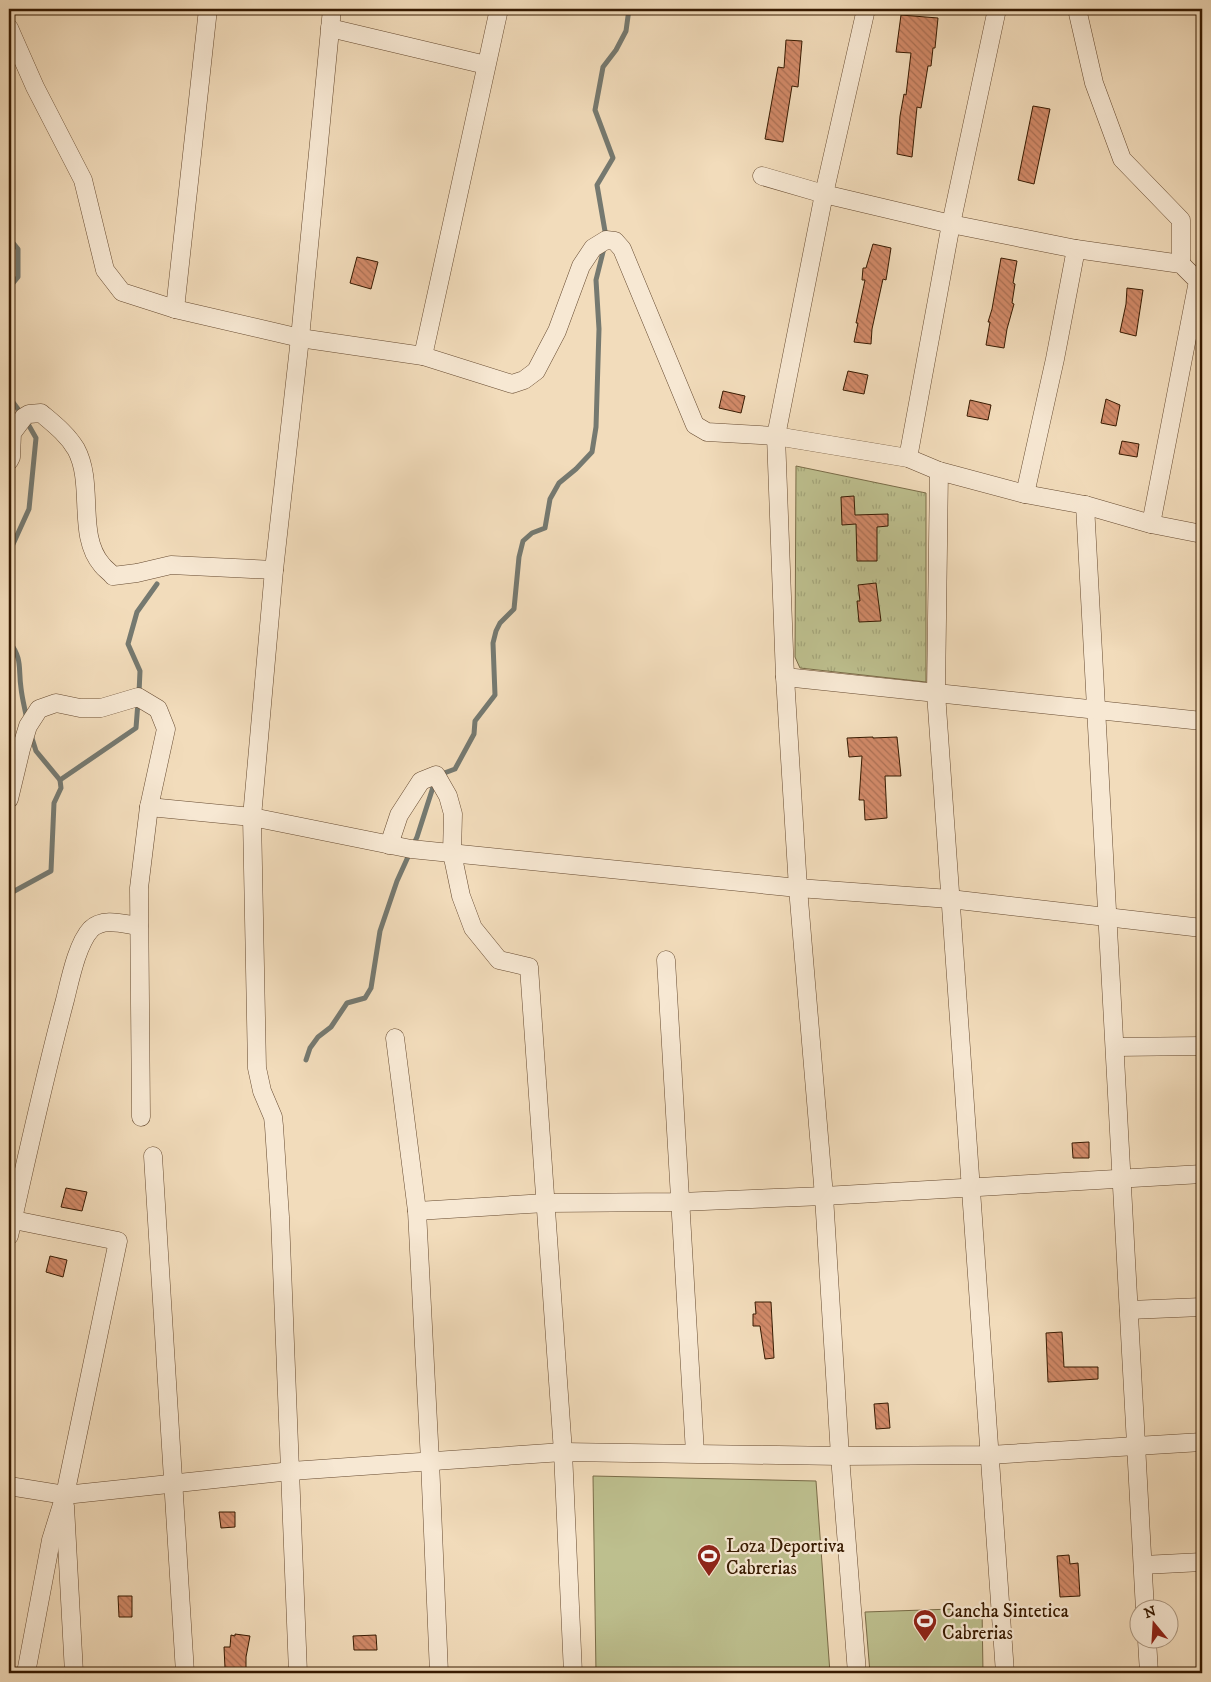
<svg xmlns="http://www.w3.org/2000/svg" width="1211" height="1682" font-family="'IM FELL DW Pica',serif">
<defs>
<pattern id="grass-tufts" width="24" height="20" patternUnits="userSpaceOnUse" patternTransform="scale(1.25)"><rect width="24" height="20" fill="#bdbf8e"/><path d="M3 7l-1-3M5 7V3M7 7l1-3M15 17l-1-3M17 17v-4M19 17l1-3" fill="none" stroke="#a3a479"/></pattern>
<pattern id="building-back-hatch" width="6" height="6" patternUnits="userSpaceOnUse" patternTransform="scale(1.25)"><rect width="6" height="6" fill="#d28a69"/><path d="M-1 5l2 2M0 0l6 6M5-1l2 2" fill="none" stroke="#ab7054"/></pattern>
</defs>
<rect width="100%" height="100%" fill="#f2dcbb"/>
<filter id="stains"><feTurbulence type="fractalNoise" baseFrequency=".004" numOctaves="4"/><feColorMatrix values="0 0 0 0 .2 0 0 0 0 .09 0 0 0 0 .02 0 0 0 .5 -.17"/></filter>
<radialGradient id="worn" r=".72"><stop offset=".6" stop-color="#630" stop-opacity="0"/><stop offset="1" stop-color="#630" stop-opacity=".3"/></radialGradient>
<path fill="url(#grass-tufts)" stroke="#7a6c48" d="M796,466L926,493V682L800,668L795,657Z"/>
<g fill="#bdbf8e" stroke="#7a6c48">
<path d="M593,1476L816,1481L830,1673H596Z"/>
<path d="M982,1608L983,1673H870L865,1612Z"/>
</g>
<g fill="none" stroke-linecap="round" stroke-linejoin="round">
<g stroke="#757970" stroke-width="5">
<path d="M606,237L597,185L613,158L595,110L603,67L616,50L626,31L629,9"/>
<path d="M9,238L18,249V277L9,288"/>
<path d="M9,397L24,417L36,438L29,509L9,553"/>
<path d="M9,641C23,660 18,667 21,688C22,698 25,709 27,720"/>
<path d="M139,693L140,671L128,644L137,612L157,584"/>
<path d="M439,775L455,769L474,734L475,721L495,695L493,643L496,631L500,623L514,609L519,557L523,541L532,533L545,528L550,499L559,483L576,469L592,452L596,427L599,329L596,280L604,248"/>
<path d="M60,780L136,728L138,702"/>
<path d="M9,894L51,871L54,803L61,788L60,780L36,751L31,735"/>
<path d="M306,1060L310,1048L318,1037L331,1027L347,1003L365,998L371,988L380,931L397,881L417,837L435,781"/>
</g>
</g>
<g fill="url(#building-back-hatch)" stroke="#371a01">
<path d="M901,15L938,18L935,48H933L931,66H928L921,108L917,107L912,157L897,154L900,116L904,94L906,95L911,53L896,52Z"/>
<path d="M786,40L802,41L798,87L792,86L783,142L765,139L778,67L784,68Z"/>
<path d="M1033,106L1050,109L1034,184L1018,180Z"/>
<path d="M873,244L891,248L886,280L883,279L872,329L871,344L854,342L858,323H856L865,280H862L863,268H866Z"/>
<path d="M357,257L378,262L371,289L350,283Z"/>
<path d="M1001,258L1017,261L1013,283L1015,284L1012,303L1014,304L1007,329L1004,348L986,345L990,322H988L992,309Z"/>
<path d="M1127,288L1143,290L1136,336L1120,332L1126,304Z"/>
<path d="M848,371L868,375L864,394L843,390Z"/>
<path d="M723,391L745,396L741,413L719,408Z"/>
<path d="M1106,399L1120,405L1116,426L1101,423Z"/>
<path d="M970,400L991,405L988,420L967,416Z"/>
<path d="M1122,441L1139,444L1137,457L1119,454Z"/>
<path d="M854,496L855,515L888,514V526L877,527V561H857L856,524L842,525L841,497Z"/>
<path d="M876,583L881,621L859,622L857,601H860L858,585Z"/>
<path d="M873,737V738L897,737L901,776H885L887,818L865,820L864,800H859L862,756L849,757L847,738Z"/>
<path d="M1089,1142V1158H1073L1072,1143Z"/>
<path d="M66,1188L87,1192L82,1211L61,1207Z"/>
<path d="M50,1256L67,1260L63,1277L46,1272Z"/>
<path d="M755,1302H771L774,1358L765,1359L760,1326H753V1314H756Z"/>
<path d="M1062,1332L1064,1367H1098V1379L1048,1382L1046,1333Z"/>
<path d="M888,1403L890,1428L876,1429L874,1404Z"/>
<path d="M219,1512H235V1527L221,1528Z"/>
<path d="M1069,1555L1070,1564L1078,1563L1080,1596L1060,1597L1057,1556Z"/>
<path d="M118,1596H132V1617H119Z"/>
<path d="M235,1634L250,1636L246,1657V1668H225L224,1647H230L231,1635L235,1636Z"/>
<path d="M376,1635L377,1650H354L353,1636Z"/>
</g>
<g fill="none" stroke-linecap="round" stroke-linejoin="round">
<g stroke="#664a30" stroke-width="19">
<g id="street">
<path d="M1077,9L1094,83L1122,159L1181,220V264"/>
<path d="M9,28L35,87L83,180L105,270L122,292L175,309L300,338L423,356L512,384L524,380L536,371L557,331L581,266L593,248L606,240L615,241L622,249L695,425L707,432L776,436L908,458L939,471L1025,494L1085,505L1151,524L1202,534"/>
<path d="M330,28L486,65"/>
<path d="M762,176L824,194L951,224L1076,249L1181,264L1198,281L1151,524"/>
<path d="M175,309L208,9"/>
<path d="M423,356L499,9"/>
<path d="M908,458L951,224L997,9"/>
<path d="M9,461L11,457L12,433L24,417L29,414L41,413C54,424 67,434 76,449C95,484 76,535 102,565C105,569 110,572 113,576L137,573L171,565L274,570"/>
<path d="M939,471L936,693L1005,1673"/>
<path d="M1025,494L1055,359L1076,249"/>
<path d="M1085,505L1145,1610"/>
<path d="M785,677L1202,721"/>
<path d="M9,799L21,749L28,726L39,709L56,703L80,708H101L138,697L158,709L166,729L149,807L139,888L141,1117"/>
<path d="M149,807L252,817L411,849L798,888L950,899L1202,928"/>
<path d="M389,845L399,815L421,781L436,775L448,796L453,814L452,853L461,896L473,928L499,960L529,967L563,1452L573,1673"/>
<path d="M666,960L695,1453"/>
<path d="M395,1038L417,1211L430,1461L439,1673"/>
<path d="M1115,1047L1202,1046"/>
<path d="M153,1156L185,1673"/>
<path d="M417,1211L546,1203L680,1202L824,1196L1202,1174"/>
<path d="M9,1219L118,1241L65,1495L51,1540L26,1673"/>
<path d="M9,1236C27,1157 44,1078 65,1000C70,980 77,944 91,929C103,917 124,924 139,926"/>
<path d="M1129,1310L1202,1307"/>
<path d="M9,1486L65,1495L291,1471L563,1452L840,1456L989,1455L1202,1442"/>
<path d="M65,1506L74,1673"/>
<path d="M1143,1565L1202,1562"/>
<path d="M1147,1640L1149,1673"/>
<path d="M298,1673L280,1217L274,1126L273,1117L262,1091L257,1068L252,817L274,570L300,338L332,9"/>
<path d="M857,1673L840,1456L824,1196L798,888L785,677L776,436L824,194L866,9"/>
</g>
</g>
<use href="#street" stroke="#f7e8d3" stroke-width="18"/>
</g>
<defs>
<g id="stadium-pin" transform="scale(1.25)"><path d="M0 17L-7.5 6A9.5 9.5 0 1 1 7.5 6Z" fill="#8f2418" stroke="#f7e8d3"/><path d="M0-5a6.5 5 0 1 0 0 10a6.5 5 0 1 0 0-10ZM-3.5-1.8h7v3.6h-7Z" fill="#fff"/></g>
</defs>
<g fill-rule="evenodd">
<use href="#stadium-pin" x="709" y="1556"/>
<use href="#stadium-pin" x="925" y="1621"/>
</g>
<g text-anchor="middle" stroke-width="4.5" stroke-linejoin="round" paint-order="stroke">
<g font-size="19" fill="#371a01" stroke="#f7e8d3" text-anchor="start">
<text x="726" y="1552">Loza Deportiva<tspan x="726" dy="22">Cabrerias</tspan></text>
<text x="942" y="1617">Cancha Sintetica<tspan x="942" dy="22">Cabrerias</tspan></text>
</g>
</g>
<rect width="1211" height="1682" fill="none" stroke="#f2dcbb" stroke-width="30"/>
<rect x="10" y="10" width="1191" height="1662" fill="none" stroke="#371a01" stroke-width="2.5"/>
<rect x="15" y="15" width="1181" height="1652" fill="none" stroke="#371a01"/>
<g transform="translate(1154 1624) rotate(342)"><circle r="24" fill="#f7e8d3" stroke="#aa967f"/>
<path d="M0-4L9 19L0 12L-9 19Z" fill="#8f2418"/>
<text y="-8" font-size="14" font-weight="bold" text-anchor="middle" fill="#371a01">N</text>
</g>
<rect width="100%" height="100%" filter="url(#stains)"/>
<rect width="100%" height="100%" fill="url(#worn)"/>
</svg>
